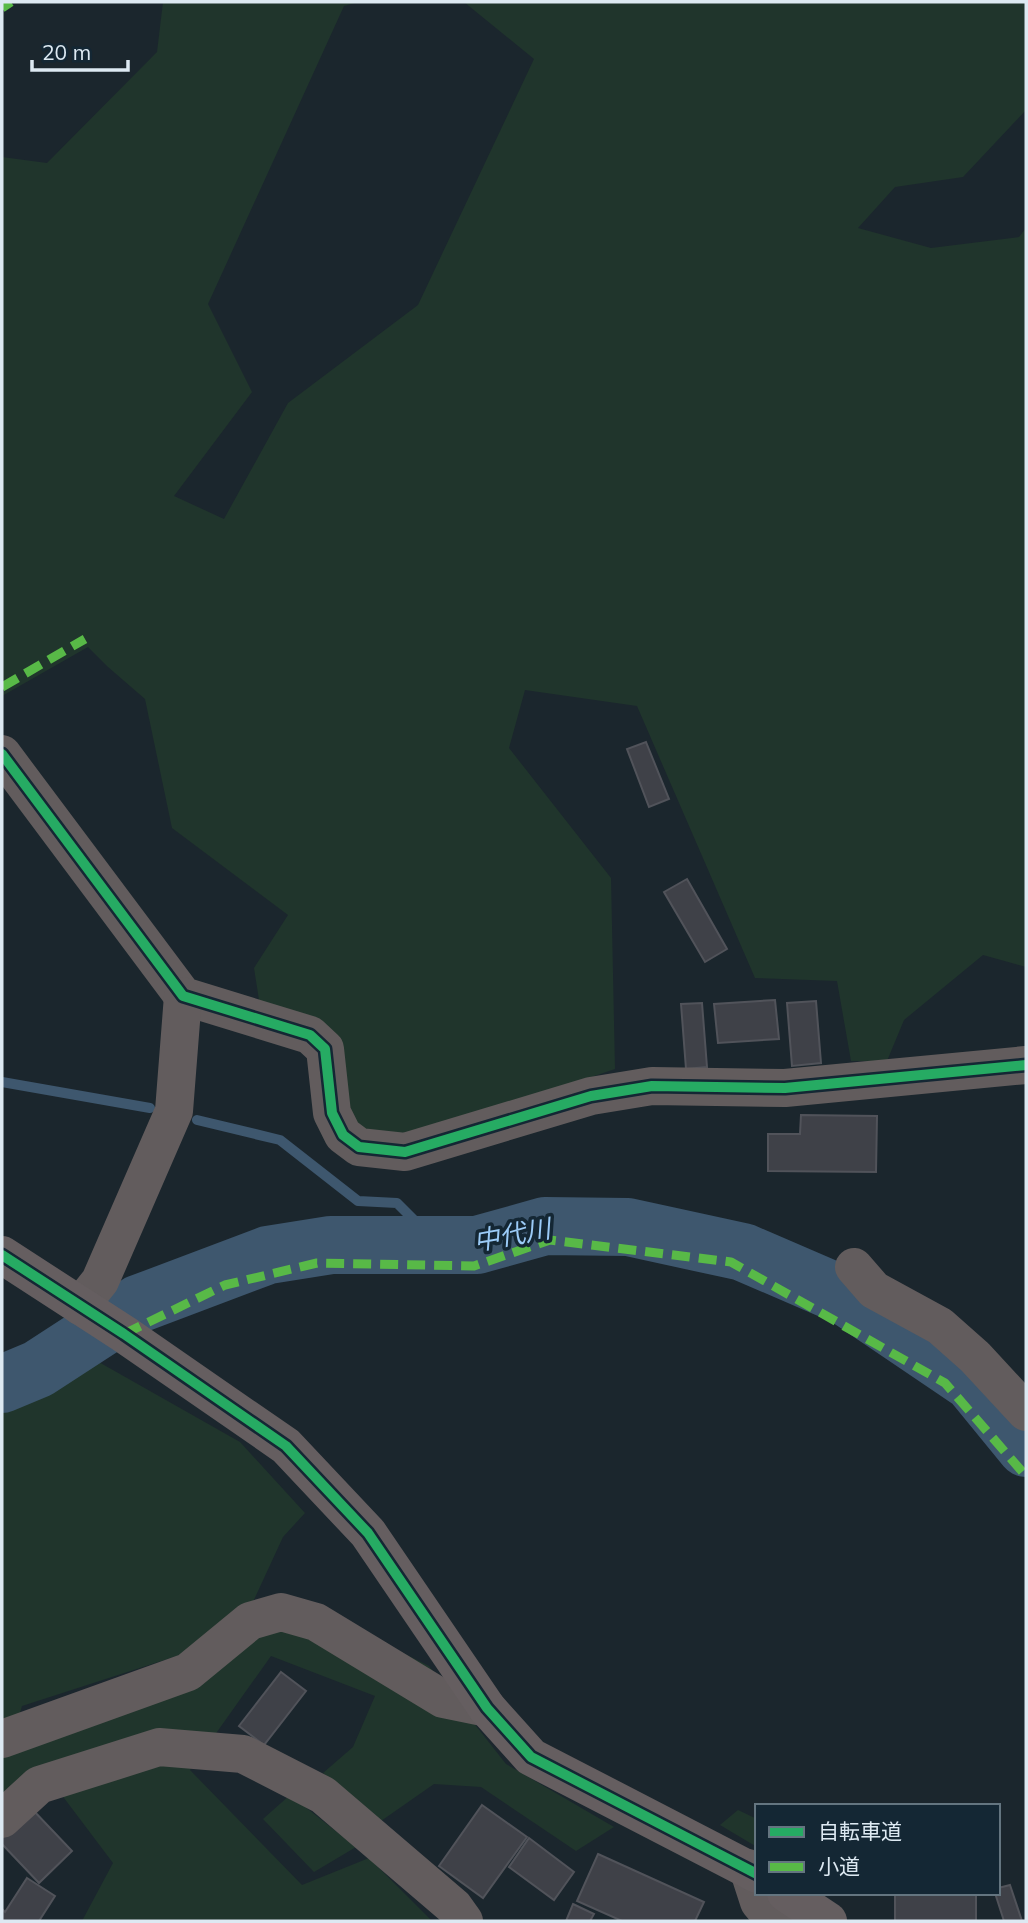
<svg xmlns="http://www.w3.org/2000/svg" width="1028" height="1923" font-family="Mulish,'Noto Sans JP',sans-serif">
<rect width="100%" height="100%" fill="#1b262d"/>
<g fill="#20352c">
<path d="M163,2H358L344,6L208,304L252,392L174,496L224,519L288,403L418,305L534,59L464,2H1026V110L963,177L895,187L858,228L931,248L1019,237L1026,228V967L983,955L904,1020L887,1061H851L837,981L755,978L637,706L525,690L509,748L611,878L615,1069L390,1145L342,1115L333,1034L260,1006L254,968L288,915L172,828L145,699L108,667L88,647L2,696V157L47,163L157,52Z"/>
<path d="M97,1361L240,1442L305,1513L283,1537L253,1602L180,1655L22,1706L8,1756L293,1598L429,1666L506,1764L614,1827L576,1851L481,1787L434,1784L381,1821L323,1773L353,1747L375,1696L271,1656L190,1770L302,1885L369,1858L432,1921H82L113,1863L58,1790L2,1801V1408Z"/>
<path d="M290,1795L356,1847L314,1872L263,1819Z"/>
<path d="M738,1810L757,1819V1847L720,1825Z"/>
</g>
<g fill="none" stroke-linecap="round" stroke-linejoin="round">
<g stroke="#3e576e" stroke-width="10">
<path d="M2,1082L150,1108"/>
<path d="M197,1120L280,1140L358,1201L397,1203L438,1244"/>
</g>
<path stroke="#3e576e" stroke-width="58" d="M2,1384L38,1369L138,1304L268,1255L331,1245H477L545,1226L628,1227L743,1252L845,1296L972,1382L1026,1448"/>
</g>
<g fill="#3f4148" stroke="#51535a" stroke-width="2">
<path d="M646,742L669,799L649,807L627,749Z"/>
<path d="M687,879L727,949L705,962L664,892Z"/>
<path d="M775,1000L779,1039L718,1043L714,1004Z"/>
<path d="M816,1001L821,1063L792,1066L787,1003Z"/>
<path d="M702,1003L707,1067L686,1069L681,1004Z"/>
<path d="M801,1115L877,1116L876,1172L768,1171V1134H800Z"/>
<path d="M281,1672L306,1691L264,1745L239,1726Z"/>
<path d="M482,1805L527,1837L483,1898L439,1866Z"/>
<path d="M32,1809L72,1851L39,1883L2,1844V1838Z"/>
<path d="M529,1838L574,1872L554,1900L509,1867Z"/>
<path d="M598,1854L704,1902L695,1921H622L577,1901Z"/>
<path d="M27,1878L55,1896L39,1921H2V1909L5,1912Z"/>
<path d="M1010,1885L1022,1921H1004L995,1893H998V1888Z"/>
<rect x="895" y="1893" width="81" height="28"/>
<path d="M573,1904L594,1914L590,1921H566Z"/>
</g>
<g fill="none" stroke-linecap="round" stroke-linejoin="round">
<g stroke="#625c5d" stroke-width="38">
<path d="M2,754L183,996L310,1035L325,1049L332,1113L343,1135L359,1147L405,1152L591,1096L652,1086L785,1088L1026,1065"/>
<path d="M854,1267L874,1290L940,1326L975,1357L1026,1412"/>
<path d="M80,1306L100,1281L174,1111L183,996"/>
<path d="M2,1739L188,1672L250,1621L281,1612L316,1622L443,1699L487,1708"/>
<path d="M2,1819L39,1785L159,1747L243,1754L323,1795L454,1907L464,1921"/>
<path d="M748,1868L759,1902L775,1921"/>
</g>
<g stroke="#655e60" stroke-width="38">
<path d="M2,1255L124,1334L286,1446L368,1533L487,1708L531,1757L757,1874"/>
<path d="M786,1893L828,1921"/>
</g>
<g stroke="#58b947" stroke-width="9" stroke-dasharray="18 9" stroke-linecap="butt">
<path d="M2,8L11,2"/>
<path d="M2,687L85,639"/>
<path d="M124,1334L225,1285L317,1263L474,1266L550,1240L731,1262L945,1383L1026,1476"/>
</g>
<g stroke="#142734" stroke-width="15">
<g id="cycleway">
<path d="M2,754L183,996L310,1035L325,1049L332,1113L343,1135L359,1147L405,1152L591,1096L652,1086L785,1088L1026,1065"/>
<path d="M2,1255L124,1334L286,1446L368,1533L487,1708L531,1757L757,1874"/>
</g>
</g>
<use href="#cycleway" stroke="#26ab63" stroke-width="10"/>
</g>
<g text-anchor="middle" stroke-width="7" stroke-linejoin="round" paint-order="stroke">
<g font-size="26" font-style="italic" fill="#9bcbf7" stroke="#142734">
<text transform="translate(512 1235) rotate(-10)" y="9">中代川</text>
</g>
</g>
<rect width="1028" height="1923" fill="none" stroke="#dde9f2" stroke-width="7"/>
<rect x="755" y="1804" width="245" height="91" fill="#142734" stroke="#647580" stroke-width="2"/>
<rect x="769" y="1827" width="35" height="10" fill="#26ab63" stroke="#647580" stroke-width="2"/>
<text x="818" y="1839" font-size="21" fill="#dde9f2">自転車道</text>
<rect x="769" y="1862" width="35" height="10" fill="#58b947" stroke="#647580" stroke-width="2"/>
<text x="818" y="1874" font-size="21" fill="#dde9f2">小道</text>
<path d="M32 60v10h96v-10" fill="none" stroke="#dde9f2" stroke-width="3.5"/>
<text x="42" y="60" font-size="21" fill="#dde9f2" stroke="#142734" stroke-width="5" paint-order="stroke">20 m</text>
</svg>
